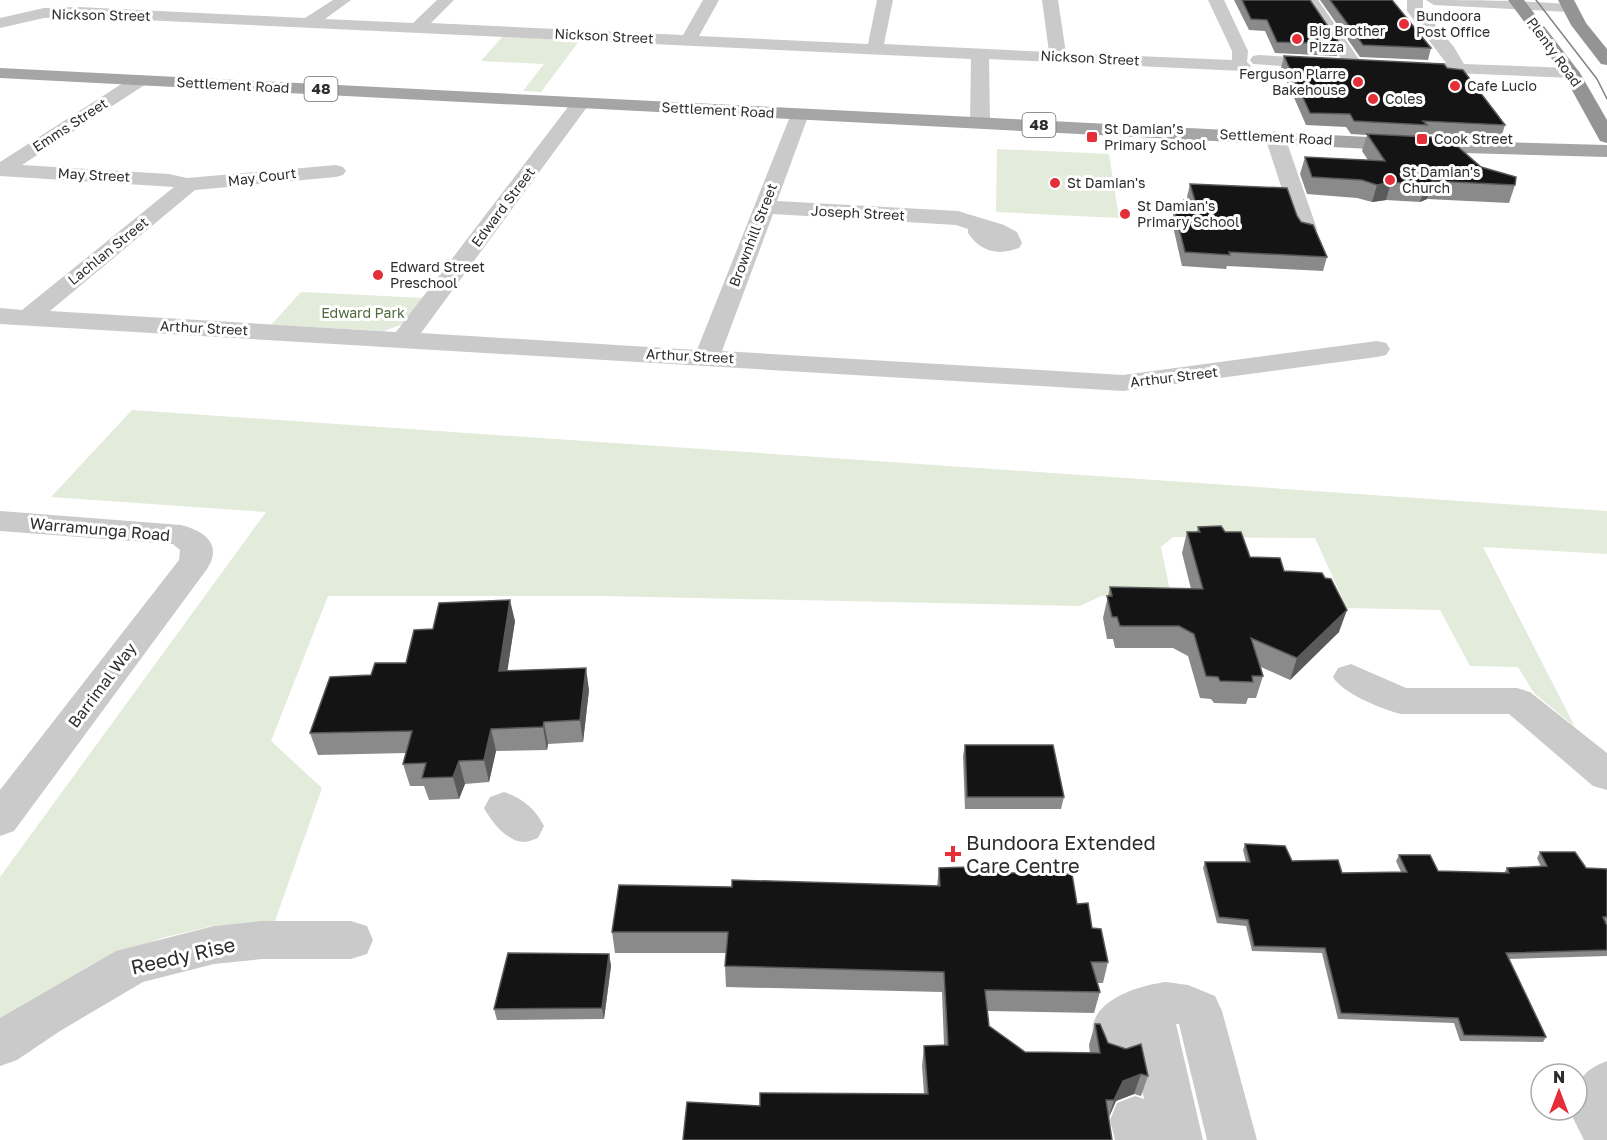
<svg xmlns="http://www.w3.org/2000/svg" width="1607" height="1140" font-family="'Golos Text',sans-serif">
<rect width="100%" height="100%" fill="#fff"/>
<g fill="#e3ebdb">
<path d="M502,37L580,40L541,92L523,91L544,64L481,61Z"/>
<path d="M997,149L1109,154L1119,218L996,212Z"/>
<path d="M301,292L425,298L409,322L384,331L271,325Z"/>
<path d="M132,410L1607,511V554L1483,547L1575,727L1534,693L1518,667L1470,666L1440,610L1347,608L1315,538L1173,537L1161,547L1171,596H1101L1080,606L603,596H328L271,741L322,788L275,921L212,926L162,938L105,959L0,1021V877L266,512L51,497Z"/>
</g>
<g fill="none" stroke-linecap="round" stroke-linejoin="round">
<g fill="#cacaca" fill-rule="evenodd">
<path d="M333,0H351L325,19L413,23L437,0H454L431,23L683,35L703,0H719L699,36L868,44L877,0H893L884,44L1049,52L1042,0H1058L1066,53L1232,60V51L1208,0H1224L1248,51L1247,62L1251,66L1248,70L1242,71L989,59L990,122L987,126H973L970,122L971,59L78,17L44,18L0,28V18L44,8L78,7L305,18Z"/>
<path d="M1302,0H1318L1363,65L1360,69H1348Z"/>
<path d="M1407,0H1423V10L1454,47L1464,64L1571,68L1577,69L1580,73L1577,77L1571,78L1405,71L1402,67L1405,63H1446L1407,11Z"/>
<path d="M1426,0C1448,0 1567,0 1577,7L1569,12L1434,5Z"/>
<path d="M1259,55L1327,59L1333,60L1336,64L1333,68L1327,69L1253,64L1250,60L1253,56Z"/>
<path d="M140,75L146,76L149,80L146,84L22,165L169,174L187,178L336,165L343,167L346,171L343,175L336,177L195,190L50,311L396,332L574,99H588L590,103L421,333L697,350L791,114L793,110H807L809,114L777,201L958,211L1004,225L1017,232L1022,243L1019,248C998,256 981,252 968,233V229L956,225L773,214L722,351L1123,375L1377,341L1386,343L1390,349L1386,355L1377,357L1123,391L0,324V308L22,310L174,187L0,176V162L134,76Z"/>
<path d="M1275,131L1282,133L1285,137L1317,229L1314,234L1306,236L1298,234L1295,229L1265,137L1268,133Z"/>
<path d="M0,511L181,525C205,531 223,545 207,569L14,831L0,836V790L179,560L180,550L173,544L0,531Z"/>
<path d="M1351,664L1406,688H1517L1530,692L1607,753V790L1593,786L1509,714H1401C1382,709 1343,694 1333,677L1338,668Z"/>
<path d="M504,792C522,798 536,809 544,826L538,838C535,839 528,842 524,842C507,842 491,821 484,808L490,797Z"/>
<path d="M262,921H351L367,926L373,940L367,954L351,959H262L214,964L143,982L60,1031L17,1060L0,1066V1018L116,951L214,926Z"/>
<path d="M1166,982L1188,985L1215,996L1222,1011L1257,1140H1207L1179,1024H1176L1203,1140H1115L1110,1120L1117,1103L1135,1096L1144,1099L1136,1061L1120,1067L1103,1061C1099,1051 1091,1036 1093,1025C1099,997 1142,985 1166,982Z"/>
<path d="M1607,1061V1140H1584L1569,1110H1577C1577,1082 1579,1072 1607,1061Z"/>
</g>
<path fill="#a5a5a5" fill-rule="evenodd" d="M0,68L1427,140L1607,145V157L1427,152L0,78Z"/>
<g fill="#949494" fill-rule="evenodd">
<path d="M1508,0H1524L1580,73L1607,120V143L1600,141L1563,74Z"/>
<path d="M1558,0H1574L1586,23L1607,49V65L1601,64L1571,25Z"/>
</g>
<path stroke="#828282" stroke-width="1.5" d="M1536,0L1597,79L1607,99"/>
</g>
<g fill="#8a8a8a">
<path d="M1234,0H1310L1340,44L1337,56L1275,53L1265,31L1249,30Z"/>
<path d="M1320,0H1392L1431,48L1428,60L1360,57Z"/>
<path d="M1284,56L1447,68L1505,125L1501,138L1425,134L1424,137L1515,185L1509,203L1427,199L1420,202L1386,200L1372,202L1357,198L1307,194L1300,174L1305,157L1368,160L1362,151L1367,135L1351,134L1346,127L1306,125L1281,68Z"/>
<path d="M1190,184L1297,216L1327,257L1323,271L1227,266L1226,269L1182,266L1172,222L1174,209H1182L1184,200L1188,201L1187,197Z"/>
<path d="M1198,527L1225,532L1250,557L1284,571L1339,632L1290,680L1261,667L1263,676L1256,698H1248L1246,704L1214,703L1211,699L1200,698L1188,656L1173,648H1115L1113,639H1107L1103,618L1110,587L1191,589L1182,553L1187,532H1197Z"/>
<path d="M515,621L507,670L589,690L583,742L548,744L547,750L496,751L489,782L465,784L459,799L429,800L424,786H410L403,764L406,753L318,755L310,733L371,675L406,663Z"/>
<path d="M965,745L1064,797L1061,809H965L963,756Z"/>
<path d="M1245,844L1292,861L1342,873L1401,872L1396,861L1399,855L1438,871L1504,873L1507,868L1541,867L1537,858L1540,852L1586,868L1607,869V923H1605L1607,926V956L1508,959L1546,1037L1543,1042L1460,1041L1454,1023L1338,1019L1322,953L1252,951L1246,926L1217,923L1203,868L1205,862H1246L1243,850Z"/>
<path d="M939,868L968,872L1077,904L1092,928L1108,962L1103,983H1097L1100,992L1094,1013L987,1011L989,1026L1025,1052L1090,1053L1089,1045L1095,1024L1108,1043L1148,1076L1141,1096L1134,1094L1116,1101L1108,1118L760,1106L924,1094L922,1066L924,1046L944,1045L942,992L726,987L725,966L726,953H615L612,932L732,887L937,886Z"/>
<path d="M609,954L611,966L604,1019L497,1020L494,1009Z"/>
</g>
<g fill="#5a5a5a">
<path d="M1433,181L1427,199L1420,202L1426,185Z"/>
<path d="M1391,182L1386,200L1372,202L1377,185Z"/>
<path d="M510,600L515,621L504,693L499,671Z"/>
<path d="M1347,610L1339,632L1290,680L1297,658Z"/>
<path d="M586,668L589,690L583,742L580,720Z"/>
<path d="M544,722L548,744L547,750L543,727Z"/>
<path d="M491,729L496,751L489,782L484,760Z"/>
<path d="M459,761L465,784L459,799L453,777Z"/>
<path d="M609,954L611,966L604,1019L602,1008Z"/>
<path d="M1141,1074L1134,1094L1116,1101L1108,1120L1114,1100L1123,1081Z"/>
</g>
<g fill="#141414" stroke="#5a5a5a" stroke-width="1.5">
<path d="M1242,0H1310L1340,44L1277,42L1267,20L1251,19Z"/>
<path d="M1330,0H1392L1431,48L1363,45Z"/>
<path d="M1284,56L1444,64L1447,68L1463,70L1505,125L1423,121L1427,125L1354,121L1350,114L1310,113Z"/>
<path d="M1367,134L1448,138L1481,167L1516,177L1515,185L1433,181L1426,185L1391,182L1377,185L1362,180L1312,177L1305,157L1385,161Z"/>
<path d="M1190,184L1287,188L1297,216L1301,222L1313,225L1327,257L1229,252L1230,255L1185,252L1174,209H1186L1184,200L1195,201Z"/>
<path d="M1221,526L1225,532H1241L1250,557L1280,558L1284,571L1322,573L1325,578L1331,579L1347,610L1297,658L1251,638L1263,676H1252L1253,682L1220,681L1218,677L1206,676L1194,634L1179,626H1120L1117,617H1112L1107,596H1112L1110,587L1203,589L1187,532H1200L1198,527Z"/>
<path d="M510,600L499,671L586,668L580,720L544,722L543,727L491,729L484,760L459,761L453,777L422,778L426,763L403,764L412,731L310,733L330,677L371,675L375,663H406L414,630L433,629L439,603Z"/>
<path d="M965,745H1053L1064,797H967Z"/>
<path d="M1245,844L1285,846L1292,861L1338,860L1342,873L1407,872L1399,855H1430L1438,871L1509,873L1507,868L1547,866L1540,852H1575L1586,868L1607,869V917H1603L1607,926V950L1506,953L1546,1037L1464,1035L1458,1018L1341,1013L1325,948L1254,946L1248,920L1219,917L1205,862H1250Z"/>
<path d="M968,867V872L1072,874L1077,904L1088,903L1092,928L1101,929L1108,962H1091L1100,992L985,990L989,1026L1025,1052L1100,1053L1095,1024H1100L1108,1043L1126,1049L1141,1044L1148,1076L1141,1074L1123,1081L1114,1100H1106L1112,1140H683L687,1102L760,1106V1093L928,1094L924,1046L948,1045L944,972L725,966L728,932H612L619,885L732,887V880L940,886L939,868Z"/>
<path d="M508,953L609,954L602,1008L494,1009Z"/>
</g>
<g fill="#e42f38" stroke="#fff" stroke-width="2">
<circle cx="1404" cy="24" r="6"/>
<circle cx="1297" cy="39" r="6"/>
<circle cx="1358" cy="82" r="6"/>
<circle cx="1455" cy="86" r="6"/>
<circle cx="1373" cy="99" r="6"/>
<rect x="1086" y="131" width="12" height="12" rx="3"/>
<rect x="1416" y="133" width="12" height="12" rx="3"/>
<circle cx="1390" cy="180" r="6"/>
<circle cx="1055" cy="183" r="6"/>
<circle cx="1125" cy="214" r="6"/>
<circle cx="378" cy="275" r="6"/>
<path d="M950 845h6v6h6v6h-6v6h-6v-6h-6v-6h6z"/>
</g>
<g text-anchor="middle" stroke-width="6" stroke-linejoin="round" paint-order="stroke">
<g font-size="14" fill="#2d2d2d" stroke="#fff">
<text transform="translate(101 15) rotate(1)" y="5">Nickson Street</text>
<text transform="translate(604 36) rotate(3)" y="5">Nickson Street</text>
<text transform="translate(1554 52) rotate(54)" y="5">Plenty Road</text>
<text transform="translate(1090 58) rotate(3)" y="5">Nickson Street</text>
<text transform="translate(233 85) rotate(3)" y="5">Settlement Road</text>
<text transform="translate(718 110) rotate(3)" y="5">Settlement Road</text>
<text transform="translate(70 125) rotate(-33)" y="5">Emms Street</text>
<text transform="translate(1276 137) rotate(3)" y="5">Settlement Road</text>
<text transform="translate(94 175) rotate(3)" y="5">May Street</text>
<text transform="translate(262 177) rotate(-7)" y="5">May Court</text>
<text transform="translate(503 207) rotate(-53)" y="5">Edward Street</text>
<text transform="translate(858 213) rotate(3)" y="5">Joseph Street</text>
<text transform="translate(753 235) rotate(-69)" y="5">Brownhill Street</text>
<text transform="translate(108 251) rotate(-39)" y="5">Lachlan Street</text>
<text transform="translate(204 328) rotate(3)" y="5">Arthur Street</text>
<text transform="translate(690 356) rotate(3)" y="5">Arthur Street</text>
<text transform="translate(1174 377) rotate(-7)" y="5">Arthur Street</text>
</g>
<g font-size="14" fill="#2d2d2d" stroke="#fff" text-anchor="start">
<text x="1416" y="21">Bundoora<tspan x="1416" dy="16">Post Office</tspan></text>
<text x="1309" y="36">Big Brother<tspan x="1309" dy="16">Pizza</tspan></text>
<text x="1346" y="79" text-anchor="end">Ferguson Plarre<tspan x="1346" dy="16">Bakehouse</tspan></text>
<text x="1467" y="91">Cafe Lucio</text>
<text x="1385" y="104">Coles</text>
<text x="1104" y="134">St Damian’s<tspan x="1104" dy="16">Primary School</tspan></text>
<text x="1434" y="144">Cook Street</text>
<text x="1402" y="177">St Damian's<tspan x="1402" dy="16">Church</tspan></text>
<text x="1067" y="188">St Damian's</text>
<text x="1137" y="211">St Damian's<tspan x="1137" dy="16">Primary School</tspan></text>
<text x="390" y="272">Edward Street<tspan x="390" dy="16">Preschool</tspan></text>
</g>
<g font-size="14" fill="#4f693b" stroke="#fff">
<text x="363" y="318">Edward Park</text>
</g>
<g fill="#fff" stroke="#6c6c6c" stroke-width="1.5">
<rect x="304.5" y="77" width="33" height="24" rx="4.5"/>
<rect x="1022.5" y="113" width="33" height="24" rx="4.5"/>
</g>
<g font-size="15" font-weight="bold" fill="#2d2d2d">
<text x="321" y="94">48</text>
<text x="1039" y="130">48</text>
</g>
<g font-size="16" fill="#2d2d2d" stroke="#fff">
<text transform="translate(100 529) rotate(5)" y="6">Warramunga Road</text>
<text transform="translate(102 685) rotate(-53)" y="6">Barrimal Way</text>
</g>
<g font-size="20" fill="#2d2d2d" stroke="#fff" text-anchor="start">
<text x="966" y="850">Bundoora Extended<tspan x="966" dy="23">Care Centre</tspan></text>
</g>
<g font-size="20" fill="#2d2d2d" stroke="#fff">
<text transform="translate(183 956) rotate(-13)" y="7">Reedy Rise</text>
</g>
</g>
<g transform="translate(1559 1092)"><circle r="28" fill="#ffffff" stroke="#ababab" stroke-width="1.5"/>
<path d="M0-4.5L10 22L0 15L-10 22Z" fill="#e42f38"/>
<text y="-9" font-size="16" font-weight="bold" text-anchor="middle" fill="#2d2d2d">N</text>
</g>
</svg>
